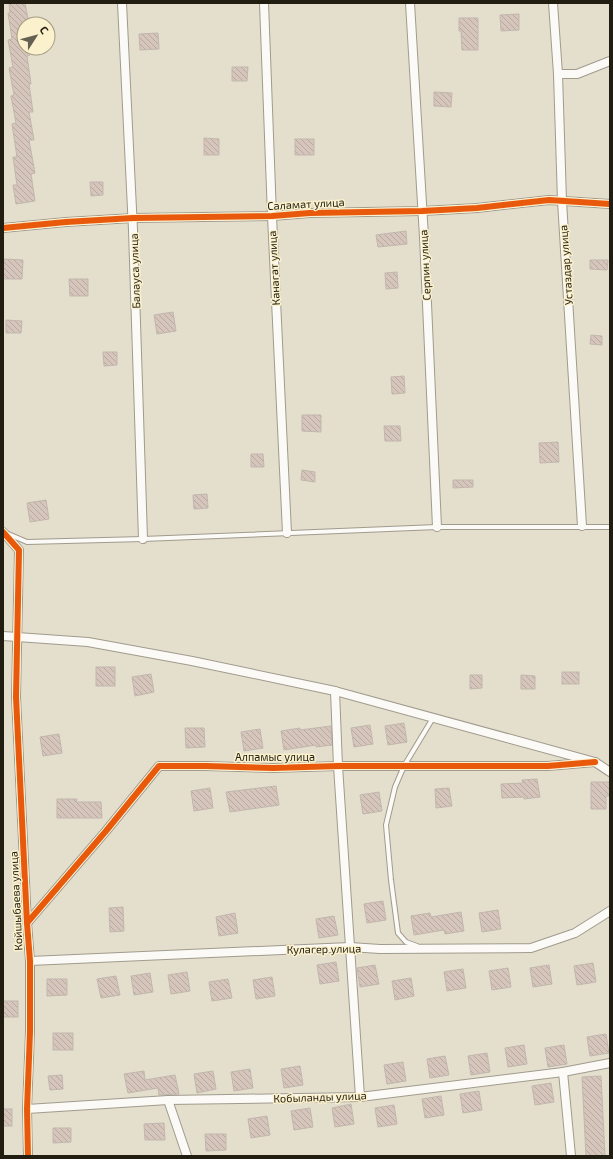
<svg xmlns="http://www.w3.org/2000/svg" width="613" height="1159" font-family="'Exo 2',sans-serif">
<defs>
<pattern id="building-back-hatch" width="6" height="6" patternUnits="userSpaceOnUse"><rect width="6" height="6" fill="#d6c5bb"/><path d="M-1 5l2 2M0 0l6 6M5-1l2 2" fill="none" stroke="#b7a9a0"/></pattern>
</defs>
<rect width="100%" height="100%" fill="#e4decc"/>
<g fill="url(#building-back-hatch)" stroke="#c1b7ae">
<path d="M9,3H25L29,24H24V48H29L30,55L27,56L31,84H29L33,112H29L34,140H29L35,173L31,174L35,201L16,204L13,185H17L13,157H17L12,124L16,123L11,96L14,95L9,68L13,67L8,40L12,39L8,13H10Z"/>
<path d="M519,14V30L501,31L500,15Z"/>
<path d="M459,18H478V50H462L461,31H459Z"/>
<path d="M158,33L159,49L140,50L139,34Z"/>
<path d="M232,67H248L247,81H232Z"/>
<path d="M434,92L452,93L451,107L434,106Z"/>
<path d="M204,138L219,139V155H204Z"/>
<rect x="295" y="139" width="19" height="16"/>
<path d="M90,182H103V195L91,196Z"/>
<path d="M406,231L407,244L378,247L376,235Z"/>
<path d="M4,259L23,260L22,279H3Z"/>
<path d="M590,260H608L607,270L590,269Z"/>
<path d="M397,272L398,288L386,289L385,273Z"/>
<path d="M69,279H88V296H70Z"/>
<path d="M173,312L176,331L157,334L154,315Z"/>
<path d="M6,320L22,321L21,333H6Z"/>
<path d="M591,335L602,336V345L590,344Z"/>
<path d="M103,352H117V365L104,366Z"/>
<path d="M404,376L405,393L392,394L391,377Z"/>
<path d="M302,415H321V432L302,431Z"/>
<path d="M384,426H400L401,441H385Z"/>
<path d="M558,442L559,462L540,463L539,443Z"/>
<path d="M251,454H263L264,467H251Z"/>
<path d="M302,470L315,472V482L301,480Z"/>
<path d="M453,480H473V487L453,488Z"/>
<path d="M207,494L208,508L194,509L193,495Z"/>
<path d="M46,500L49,519L30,522L27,503Z"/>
<rect x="96" y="667" width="19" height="19"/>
<rect x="562" y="672" width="17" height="12"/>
<path d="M151,674L154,692L135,696L132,677Z"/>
<path d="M470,675H482V688L470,689Z"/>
<path d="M521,675L535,676V689H521Z"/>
<path d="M404,723L407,742L388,745L385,726Z"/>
<path d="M370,725L373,744L354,747L351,728Z"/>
<path d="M331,726L332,745L316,747V745L284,750L281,731L300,728V730Z"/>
<path d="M185,728H204L205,747L186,748Z"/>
<path d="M260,729L263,748L244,751L241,732Z"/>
<path d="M59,734L62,753L43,756L40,737Z"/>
<path d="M537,779L540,797L524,799V797L502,798L501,784L523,783L522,780Z"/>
<path d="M591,782H610V796H606V809H591Z"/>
<path d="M276,786L279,805L230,812L226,792Z"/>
<path d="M210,788L213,808L194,811L191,791Z"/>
<path d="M449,788L452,806L436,808L435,789Z"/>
<path d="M379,792L382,811L363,814L360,795Z"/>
<path d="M57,799H77L76,802H101L102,818H57Z"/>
<path d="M383,901L386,920L367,923L364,904Z"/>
<path d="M123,907L124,931L110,932L109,908Z"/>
<path d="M498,910L501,929L482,932L479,913Z"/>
<path d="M461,912L464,931L445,934L444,930L414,935L411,916L430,913L431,917Z"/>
<path d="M235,913L238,933L219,936L216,917Z"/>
<path d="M334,916L338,935L319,938L316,919Z"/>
<path d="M336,962L339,981L320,984L317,965Z"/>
<path d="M593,963L596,982L577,985L574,966Z"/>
<path d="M375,965L379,984L360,987L357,968Z"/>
<path d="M549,965L552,984L533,987L530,968Z"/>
<path d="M508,968L511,987L492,990L489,971Z"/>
<path d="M463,969L466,988L447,991L444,972Z"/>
<path d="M187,972L190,991L171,994L168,975Z"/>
<path d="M150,973L153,992L134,995L131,976Z"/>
<path d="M116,976L120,995L101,998L97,979Z"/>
<path d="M272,977L275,996L256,999L253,980Z"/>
<path d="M411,978L414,996L395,1000L392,981Z"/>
<path d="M47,979H67V995L47,996Z"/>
<path d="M228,979L232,998L212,1001L209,982Z"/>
<rect x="3" y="1001" width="15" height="16"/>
<rect x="53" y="1033" width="20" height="17"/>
<path d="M606,1034L609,1053L590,1056L587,1037Z"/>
<path d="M524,1045L527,1064L508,1067L505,1048Z"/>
<path d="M564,1045L567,1064L548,1067L545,1048Z"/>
<path d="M487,1053L490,1072L471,1075L468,1056Z"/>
<path d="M445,1056L449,1075L430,1078L427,1059Z"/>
<path d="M403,1062L406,1081L387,1084L384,1065Z"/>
<path d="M300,1066L303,1085L284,1088L281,1069Z"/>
<path d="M250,1069L253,1088L234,1091L231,1072Z"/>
<path d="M144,1071L145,1080L175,1075L179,1094L159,1095L158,1088L128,1093L124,1074Z"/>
<path d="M213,1071L216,1089L197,1093L194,1074Z"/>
<path d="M62,1075L63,1089L50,1090L48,1076Z"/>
<path d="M601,1076L605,1156H586L582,1077Z"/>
<path d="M551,1083L554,1102L535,1105L532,1086Z"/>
<path d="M479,1091L482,1110L463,1113L460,1094Z"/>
<path d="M441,1096L444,1115L425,1118L422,1099Z"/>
<path d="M351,1104L354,1124L335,1127L332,1108Z"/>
<path d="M394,1105L397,1124L378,1127L375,1108Z"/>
<path d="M310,1108L313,1127L294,1130L291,1111Z"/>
<rect x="3" y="1109" width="9" height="17"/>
<path d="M267,1116L270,1135L251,1138L248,1119Z"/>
<path d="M164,1123L165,1140H145L144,1124Z"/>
<path d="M53,1128H71V1142L53,1143Z"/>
<path d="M205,1134H226V1150L206,1151Z"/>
</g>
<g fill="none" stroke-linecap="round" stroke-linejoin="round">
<g stroke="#a09b8d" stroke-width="6">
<g id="lane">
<path d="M6,533L27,542L143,539L437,527H610"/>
<path d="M417,946L406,942L398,933L391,880L386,825L395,787L404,766L433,718"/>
</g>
</g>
<g stroke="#a09b8d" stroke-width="10">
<g id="street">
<path d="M122,3L133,230L143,539"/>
<path d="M264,3L272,216L287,533"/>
<path d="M410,3L424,237L437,527"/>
<path d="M553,3L558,74L562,201L582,526"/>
<path d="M558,74H577L610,61"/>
<path d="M3,228L66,222L133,218L272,216L310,213L422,211L477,208L549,200L610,204"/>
<path d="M3,532L19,550L16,697L27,923L30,961V1032L27,1109L28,1156"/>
<path d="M3,636L88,642L192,661L335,691L595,762L610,772"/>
<path d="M335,691L338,766L360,1097"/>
<path d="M27,923L106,831L159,766H206L273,768L338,766H548L595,762"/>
<path d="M30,961L350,947L380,949L531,948L575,933L610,911"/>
<path d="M563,1072L571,1156"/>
<path d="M168,1100L187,1156"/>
<path d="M27,1109L168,1100L360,1097L563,1072L610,1063"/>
</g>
</g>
<use href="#lane" stroke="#fbfaf7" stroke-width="4"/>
<use href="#street" stroke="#fbfaf7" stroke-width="8"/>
<g stroke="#fcf1cd" stroke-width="8">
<g id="cycleway">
<path d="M3,228L66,222L133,218L272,216L310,213L422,211L477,208L549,200L610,204"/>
<path d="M3,532L19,550L16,697L27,923L30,961V1032L27,1109L28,1156"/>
<path d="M27,923L106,831L159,766H206L273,768L338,766H548L595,762"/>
</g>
</g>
<use href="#cycleway" stroke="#e8590c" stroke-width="6"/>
</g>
<g text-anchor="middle" stroke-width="3" stroke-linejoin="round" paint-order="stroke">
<g font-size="11" fill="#211d11" stroke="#fcf1cd">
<text transform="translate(306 204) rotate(-3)" y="4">Саламат улица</text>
<text transform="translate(425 265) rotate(-93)" y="4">Серпин улица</text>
<text transform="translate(566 265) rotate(-94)" y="4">Устаздар улица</text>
<text transform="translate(274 268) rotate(-93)" y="4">Канагат улица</text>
<text transform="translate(135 271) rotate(-92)" y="4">Балауса улица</text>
<text x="275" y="761">Алпамыс улица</text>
<text transform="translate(16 901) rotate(-93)" y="4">Койшыбаева улица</text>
<text transform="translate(324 949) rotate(-1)" y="4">Кулагер улица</text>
<text transform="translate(320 1097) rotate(-2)" y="4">Кобыланды улица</text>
</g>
</g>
<rect width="613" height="1159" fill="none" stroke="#211d11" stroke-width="8"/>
<g transform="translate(36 36) rotate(54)"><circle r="19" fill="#fcf1cd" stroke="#a49c82"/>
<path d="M0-3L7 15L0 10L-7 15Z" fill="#656152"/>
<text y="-6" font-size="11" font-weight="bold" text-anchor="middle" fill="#211d11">С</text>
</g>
</svg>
